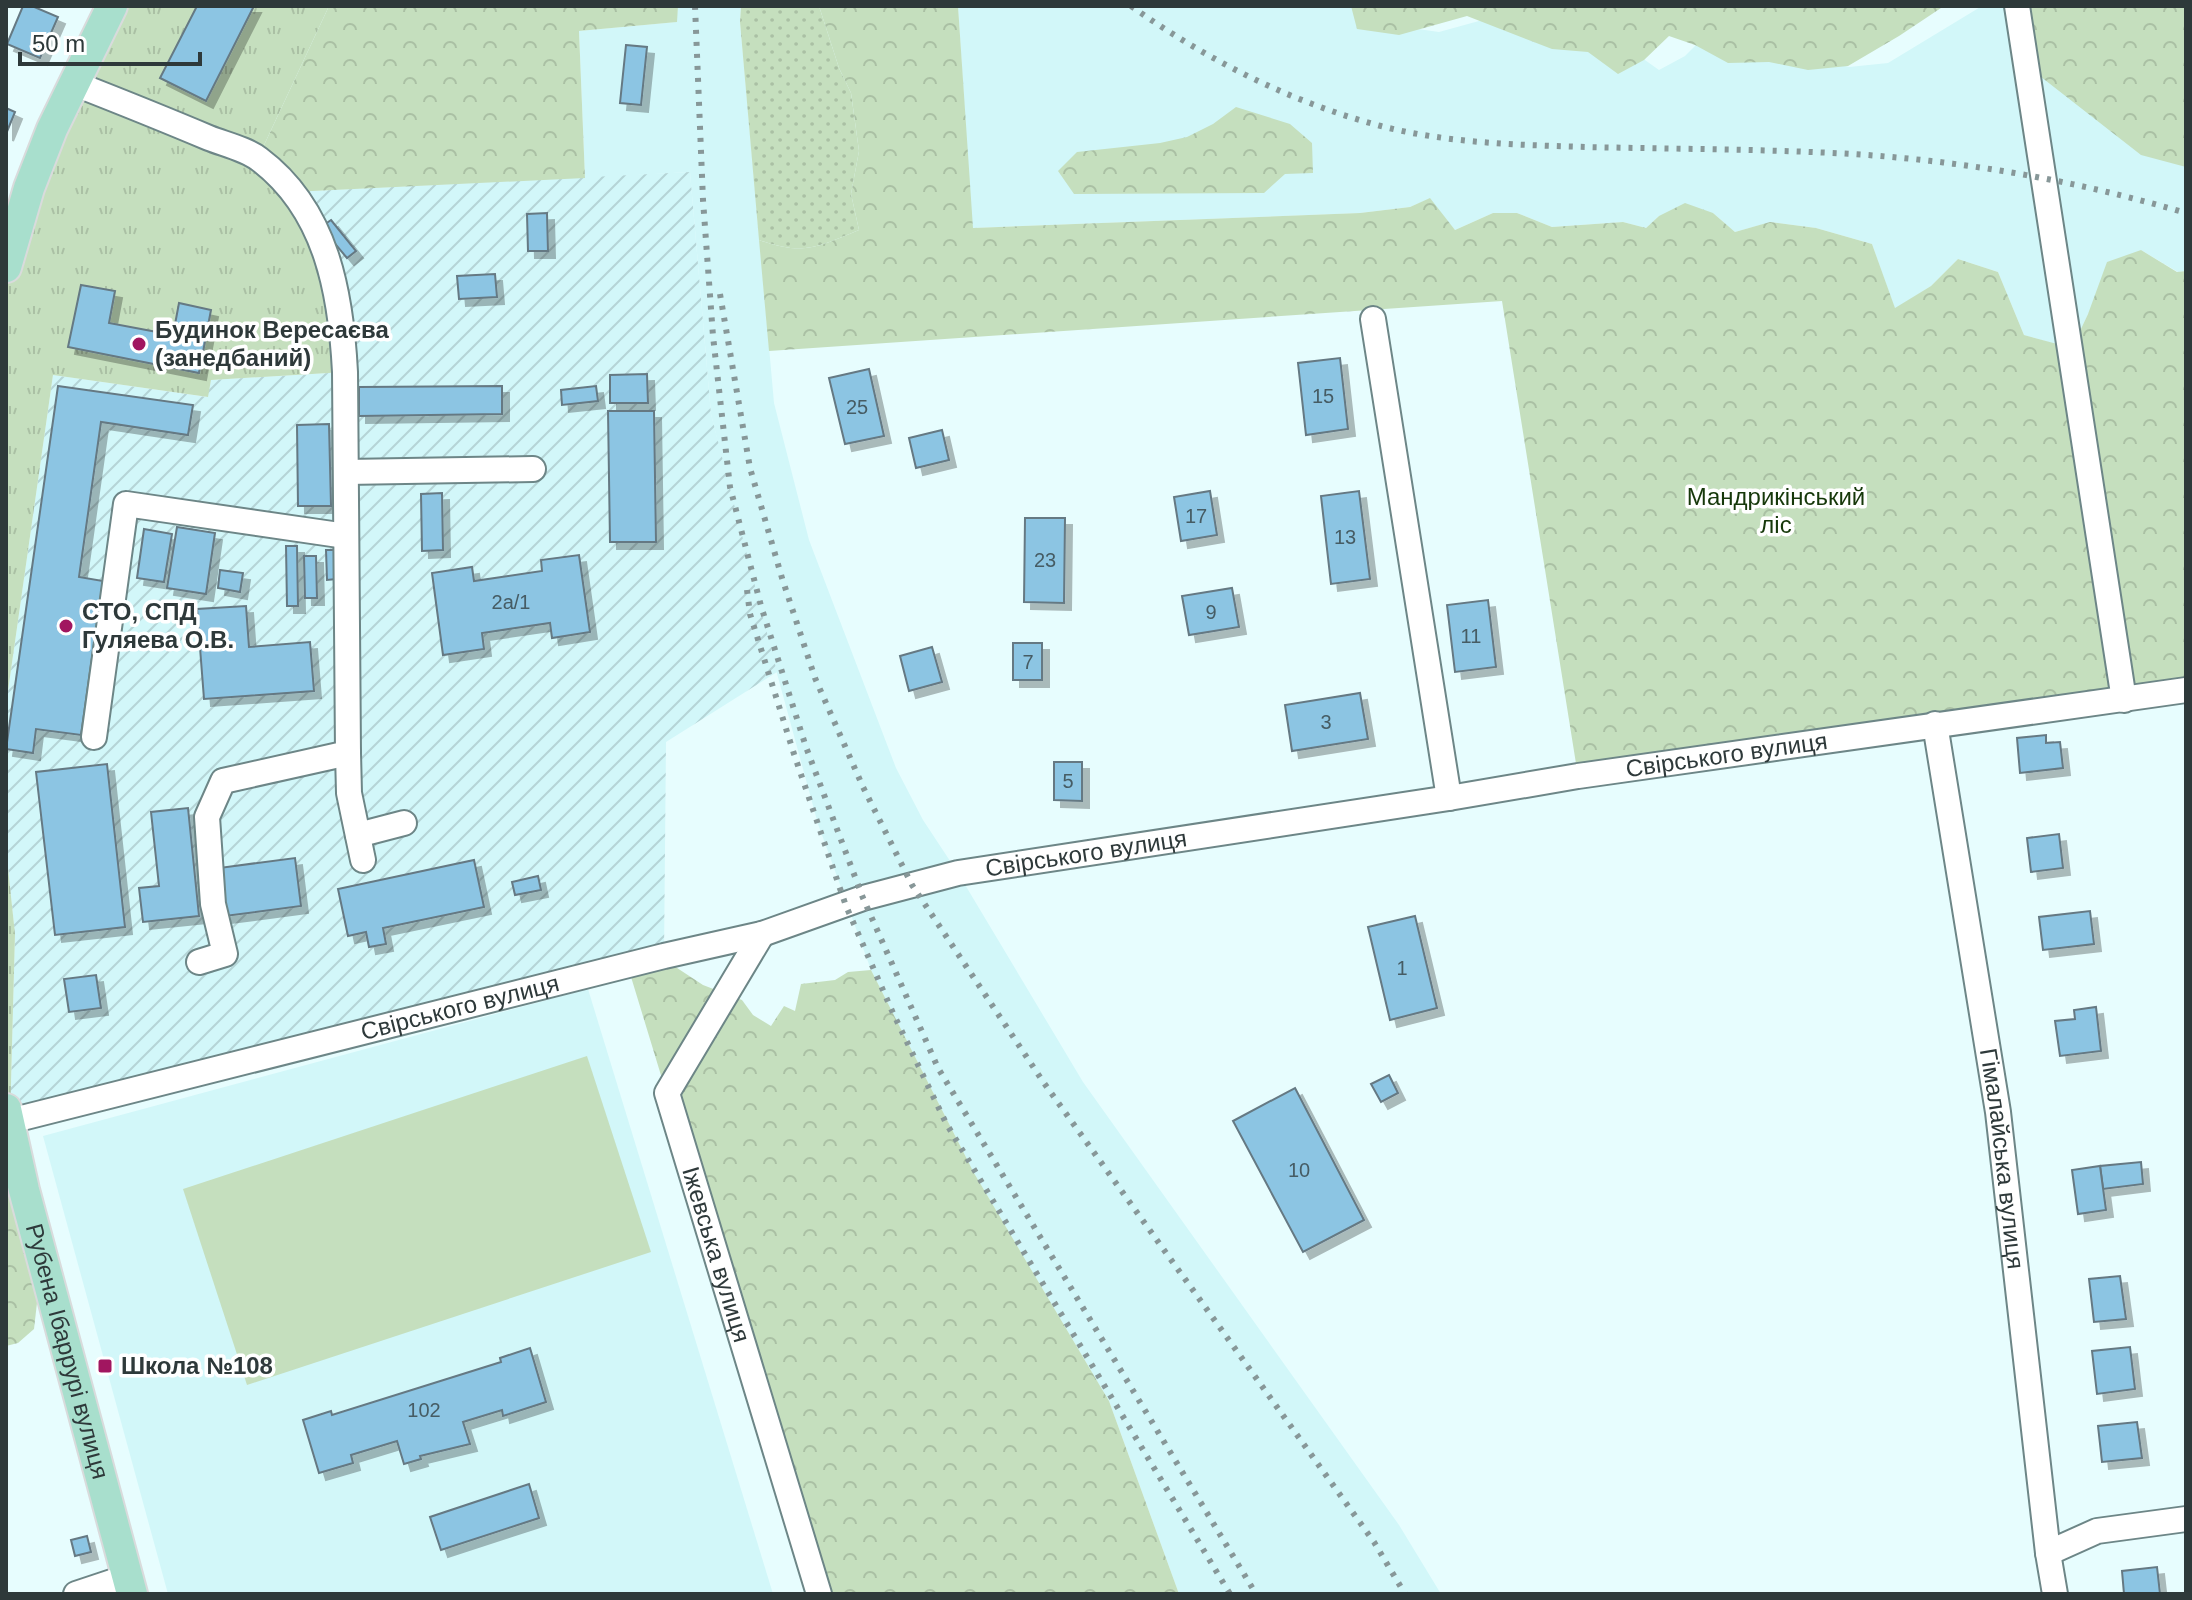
<svg xmlns="http://www.w3.org/2000/svg" width="2192" height="1600" font-family="Arial,sans-serif">
<defs>
<pattern id="industrial-furrows" width="10" height="10" patternUnits="userSpaceOnUse" patternTransform="scale(2)"><rect width="10" height="10" fill="#d2f7f9"/><path d="M-1 1l2-2M0 10L10 0M9 11l2-2" fill="none" stroke="#b5d4d6"/></pattern>
<pattern id="grass-dots" width="8" height="8" patternUnits="userSpaceOnUse" patternTransform="scale(2)"><rect width="8" height="8" fill="#c5dfbe"/><path d="M2 2h.1M6 6h.1" fill="none" stroke="#aac0a4" stroke-width="1.8" stroke-linecap="round"/></pattern>
<pattern id="forest-crowns" width="20" height="18" patternUnits="userSpaceOnUse" patternTransform="scale(2)"><rect width="20" height="18" fill="#c5dfbe"/><path d="M2 6a3 3 0 1 1 6 0M12 15a3 3 0 1 1 6 0" fill="none" stroke="#aac0a4"/></pattern>
<pattern id="park-tufts" width="24" height="20" patternUnits="userSpaceOnUse" patternTransform="scale(2)"><rect width="24" height="20" fill="#c5dfbe"/><path d="M3 7l-1-3M5 7V3M7 7l1-3M15 17l-1-3M17 17v-4M19 17l1-3" fill="none" stroke="#aac0a4"/></pattern>
<filter id="shadow"><feDropShadow dx="7" dy="7" stdDeviation="0" flood-color="#0004"/></filter>
</defs>
<rect width="100%" height="100%" fill="#e7fdfe"/>
<g fill="#d2f7f9">
<path d="M678,6H741L740,22L774,403L809,540L896,768L923,820L958,873L1083,1082L1399,1525L1441,1594H1179L1109,1401L974,1173L871,970L818,824L751,578L711,414L690,172L585,178L579,31L676,22Z"/>
<path d="M958,6H1392L1397,26L1439,32L1508,13L1628,48L1659,70L1685,56L1709,32L1849,67L1888,63L1982,6H2047L2186,153V271L2178,272L2141,250L2088,314L2072,349L2024,335L1998,272L1958,259L1931,286L1895,309L1872,244L1816,228L1771,222L1735,232L1713,213L1659,216L1646,228L1623,222L1552,227L1517,213H1493L1455,230L1429,199L1410,207L1360,213L972,228Z"/>
<path d="M588,989L773,1594H168L43,1136Z"/>
</g>
<path fill="url(#industrial-furrows)" d="M690,172L711,414L777,672L666,742L664,956L10,1121L15,934L6,849V705L53,375L207,397L211,380L345,372L292,192Z"/>
<path fill="url(#grass-dots)" d="M741,6H819L839,68L851,93L859,151L851,194L859,230C817,247 804,256 759,240L740,22Z"/>
<g fill="url(#forest-crowns)">
<path d="M329,6H678L677,22L579,31L585,178L292,192L258,158Z"/>
<path d="M819,6H958L973,228L1360,213L1410,207L1430,198L1455,230L1493,213H1517L1552,227L1623,222L1646,228L1659,216L1685,203L1713,213L1735,232L1770,222L1816,228L1872,244L1895,308L1931,286L1958,259L1998,272L2024,335L2072,348L2088,314L2107,262L2141,250L2177,272L2186,271V690L1578,776L1502,301L769,351L759,240C804,256 817,247 859,230L851,194L859,151L851,93L839,68Z"/>
<path d="M1351,6H1944L1899,36L1848,66L1808,70L1769,62L1728,63L1695,45L1669,36L1644,60L1618,74L1588,52L1552,49L1467,16L1399,35L1357,29Z"/>
<path d="M2003,6H2186V167L2141,155L2036,73L2022,29Z"/>
<path d="M1236,107L1290,124L1312,143L1313,173L1285,174L1264,193L1074,194L1058,171L1077,152L1160,143L1187,137L1213,124Z"/>
<path d="M671,964L703,985L742,1000L753,1015L771,1026L784,1006L795,1011L801,984L835,980L848,972L871,970L974,1173L1109,1401L1179,1594H819L628,967Z"/>
<path d="M6,1109L38,1294L34,1329L18,1343L6,1346Z"/>
</g>
<g fill="url(#park-tufts)">
<path d="M112,6H329L258,158L307,213L345,372L211,380L208,397L53,375L6,705V267Z"/>
<path d="M6,849L15,934L10,1121L6,1109Z"/>
</g>
<path fill="#c5dfbe" d="M587,1056L651,1252L247,1385L183,1189Z"/>
<g fill="#8cc5e3" stroke="#657983" stroke-width="2" filter="url(#shadow)">
<path d="M23,6H32L58,17L40,58L7,44Z"/>
<path d="M197,6H254L206,101L160,78Z"/>
<path d="M626,45L647,47L641,105L620,103Z"/>
<path d="M6,108L15,112L6,134Z"/>
<path d="M547,213L548,251H528L527,214Z"/>
<path d="M331,220L356,251L347,258L321,227Z"/>
<path d="M495,274L497,297L459,299L457,276Z"/>
<path d="M81,285L115,291L109,323L173,335L179,303L211,310L199,373L68,347Z"/>
<path d="M1340,358L1348,429L1306,435L1298,363Z"/>
<path d="M869,369L884,436L845,444L829,378Z"/>
<path d="M647,374L648,403H610V375Z"/>
<path d="M58,386L193,405L188,435L101,422L79,577L103,581L81,735L36,729L33,753L6,749Z"/>
<path d="M502,386V414L359,416V387Z"/>
<path d="M596,386L598,401L562,405L561,390Z"/>
<path d="M608,411H654L656,542H610Z"/>
<path d="M329,424L331,506H298L297,425Z"/>
<path d="M942,430L949,460L916,468L909,438Z"/>
<path d="M1210,491L1217,535L1181,541L1174,497Z"/>
<path d="M1359,491L1370,579L1331,584L1321,496Z"/>
<path d="M442,493L443,550L422,551L421,494Z"/>
<path d="M1025,518H1065L1064,603L1024,602Z"/>
<path d="M177,527L215,533L206,594L167,588Z"/>
<path d="M144,529L172,534L164,582L137,578Z"/>
<path d="M286,546H297L298,606H287Z"/>
<path d="M326,550H336V579L327,580Z"/>
<path d="M579,555L590,632L552,638L550,623L482,633L484,649L443,655L432,573L472,567L474,581L542,571L541,560Z"/>
<path d="M304,556H316L317,598H305Z"/>
<path d="M220,570L243,573L240,592L218,588Z"/>
<path d="M1232,588L1239,627L1189,635L1182,596Z"/>
<path d="M1488,600L1496,667L1455,672L1447,605Z"/>
<path d="M246,606L249,647L310,642L314,691L204,699L197,609Z"/>
<rect x="1013" y="643" width="29" height="37"/>
<path d="M932,647L942,682L909,691L900,656Z"/>
<path d="M1360,693L1368,739L1292,751L1285,705Z"/>
<path d="M2046,735V743L2060,742L2063,768L2020,773L2017,738Z"/>
<path d="M1054,762H1082V801L1054,800Z"/>
<path d="M107,764L125,927L55,935L36,772Z"/>
<path d="M188,808L199,916L143,922L139,888L159,886L151,812Z"/>
<path d="M2059,834L2063,868L2031,872L2027,838Z"/>
<path d="M295,858L301,906L225,916L219,868Z"/>
<path d="M474,860L484,907L383,928L386,944L369,947L366,932L348,936L338,889Z"/>
<path d="M538,876L541,890L515,895L512,882Z"/>
<path d="M2090,911L2094,944L2043,950L2039,917Z"/>
<path d="M1415,916L1437,1008L1390,1020L1368,927Z"/>
<path d="M96,975L101,1008L69,1012L64,979Z"/>
<path d="M2096,1007L2101,1051L2060,1056L2055,1021L2075,1019L2074,1010Z"/>
<path d="M1389,1075L1398,1093L1381,1102L1371,1084Z"/>
<path d="M1295,1088L1364,1220L1303,1252L1233,1121Z"/>
<path d="M2141,1162L2143,1184L2103,1189L2100,1166Z"/>
<path d="M2100,1166L2106,1210L2078,1214L2072,1170Z"/>
<path d="M2120,1276L2126,1319L2094,1322L2089,1279Z"/>
<path d="M2130,1347L2135,1389L2097,1394L2092,1351Z"/>
<path d="M530,1348L546,1402L503,1416L502,1410L463,1422L470,1444L420,1456L421,1459L404,1464L397,1441L351,1455L353,1463L319,1473L303,1420L331,1411L332,1415L501,1362L500,1358Z"/>
<path d="M2137,1422L2142,1458L2102,1462L2098,1426Z"/>
<path d="M529,1484L539,1518L441,1550L430,1517Z"/>
<path d="M87,1536L91,1552L75,1556L71,1540Z"/>
<path d="M2157,1567L2160,1594H2124L2122,1571Z"/>
</g>
<g fill="none" stroke-linecap="round" stroke-linejoin="round">
<g stroke="#6d8687" stroke-width="28">
<g id="minor">
<path d="M2017,6L2124,700"/>
<path d="M73,83C119,101 164,119 209,138C224,144 246,149 259,159C327,210 341,294 345,372L348,753L223,781L207,817L213,904L225,954L199,962"/>
<path d="M1373,319L1449,798"/>
<path d="M346,472L533,469"/>
<path id="s1" d="M1935,724L1998,1112L2048,1553L2055,1594"/>
<path d="M94,737L126,504L346,536"/>
<path d="M348,753L349,793L363,860"/>
<path d="M358,835L404,823"/>
<path id="s2" d="M762,934L667,1093L819,1594"/>
<path id="s3" d="M10,1121L664,956L762,934L863,898L958,873L1449,798L1578,776L2186,690"/>
<path d="M2048,1553L2097,1531L2186,1519"/>
<path d="M76,1594L127,1577"/>
</g>
</g>
<g stroke="#d9dbdc" stroke-width="34">
<g id="major">
<path d="M6,267L29,188L52,129L112,6"/>
<path id="s4" d="M6,1109L24,1190L132,1594"/>
</g>
</g>
<use href="#minor" stroke="#fff" stroke-width="24"/>
<use href="#major" stroke="#a8dfcd" stroke-width="30"/>
<g stroke="#879798" stroke-width="6" stroke-dasharray="4 8" stroke-linecap="butt">
<path d="M695,6L703,200L713,336L730,487L761,606L806,747L863,898L938,1068L1256,1594"/>
<path d="M1131,6C1207,60 1290,102 1381,126C1446,143 1518,145 1586,147C1674,149 1764,149 1852,154C1965,161 2078,181 2186,213"/>
<path d="M720,294L750,468L782,578L815,678L863,787L912,885L1044,1083L1374,1542L1405,1594"/>
<path d="M747,590L750,614L794,754L846,906L893,1013L946,1123L1230,1594"/>
</g>
</g>
<g fill="#a11660" stroke="#fff" stroke-width="3">
<circle cx="139" cy="344" r="8"/>
<circle cx="66" cy="626" r="8"/>
<rect x="97" y="1358" width="16" height="16" rx="4"/>
</g>
<g text-anchor="middle" stroke-width="7" stroke-linejoin="round" paint-order="stroke">
<g font-size="20" fill="#465c64">
<text x="1323" y="403">15</text>
<text x="857" y="414">25</text>
<text x="1196" y="523">17</text>
<text x="1345" y="544">13</text>
<text x="1045" y="567">23</text>
<text x="511" y="609">2а/1</text>
<text x="1211" y="619">9</text>
<text x="1471" y="643">11</text>
<text x="1028" y="669">7</text>
<text x="1326" y="729">3</text>
<text x="1068" y="788">5</text>
<text x="1402" y="975">1</text>
<text x="1299" y="1177">10</text>
<text x="424" y="1417">102</text>
</g>
<g font-size="24" font-weight="bold" fill="#2e393a" stroke="#fff" text-anchor="start">
<text x="155" y="338">Будинок Вересаєва<tspan x="155" dy="28">(занедбаний)</tspan></text>
<text x="82" y="620">СТО, СПД<tspan x="82" dy="28">Гуляева О.В.</tspan></text>
<text x="121" y="1374">Школа №108</text>
</g>
<g font-size="24" fill="#16380a" stroke="#fff">
<text x="1776" y="505">Мандрикінський<tspan x="1776" dy="28">ліс</tspan></text>
</g>
<g font-size="24" fill="#2e393a" stroke="#fff">
<text dy="8" stroke="none"><textPath href="#s3" startOffset="1758">Свірського вулиця</textPath></text>
<text dy="8" stroke="none"><textPath href="#s3" startOffset="1110">Свірського вулиця</textPath></text>
<text dy="8" stroke="none"><textPath href="#s3" startOffset="464">Свірського вулиця</textPath></text>
<text dy="8" stroke="none"><textPath href="#s1" startOffset="440">Гімалайська вулиця</textPath></text>
<text dy="8" stroke="none"><textPath href="#s2" startOffset="354">Іжевська вулиця</textPath></text>
<text dy="8" stroke="none"><textPath href="#s4" startOffset="250">Рубена Ібаррурі вулиця</textPath></text>
</g>
</g>
<rect width="2192" height="1600" fill="none" stroke="#2e393a" stroke-width="16"/>
<path d="M20 52v12h180v-12" fill="none" stroke="#2e393a" stroke-width="4"/>
<text x="32" y="52" font-size="24" fill="#2e393a" stroke="#ffffff" stroke-width="6" paint-order="stroke">50 m</text>
</svg>
